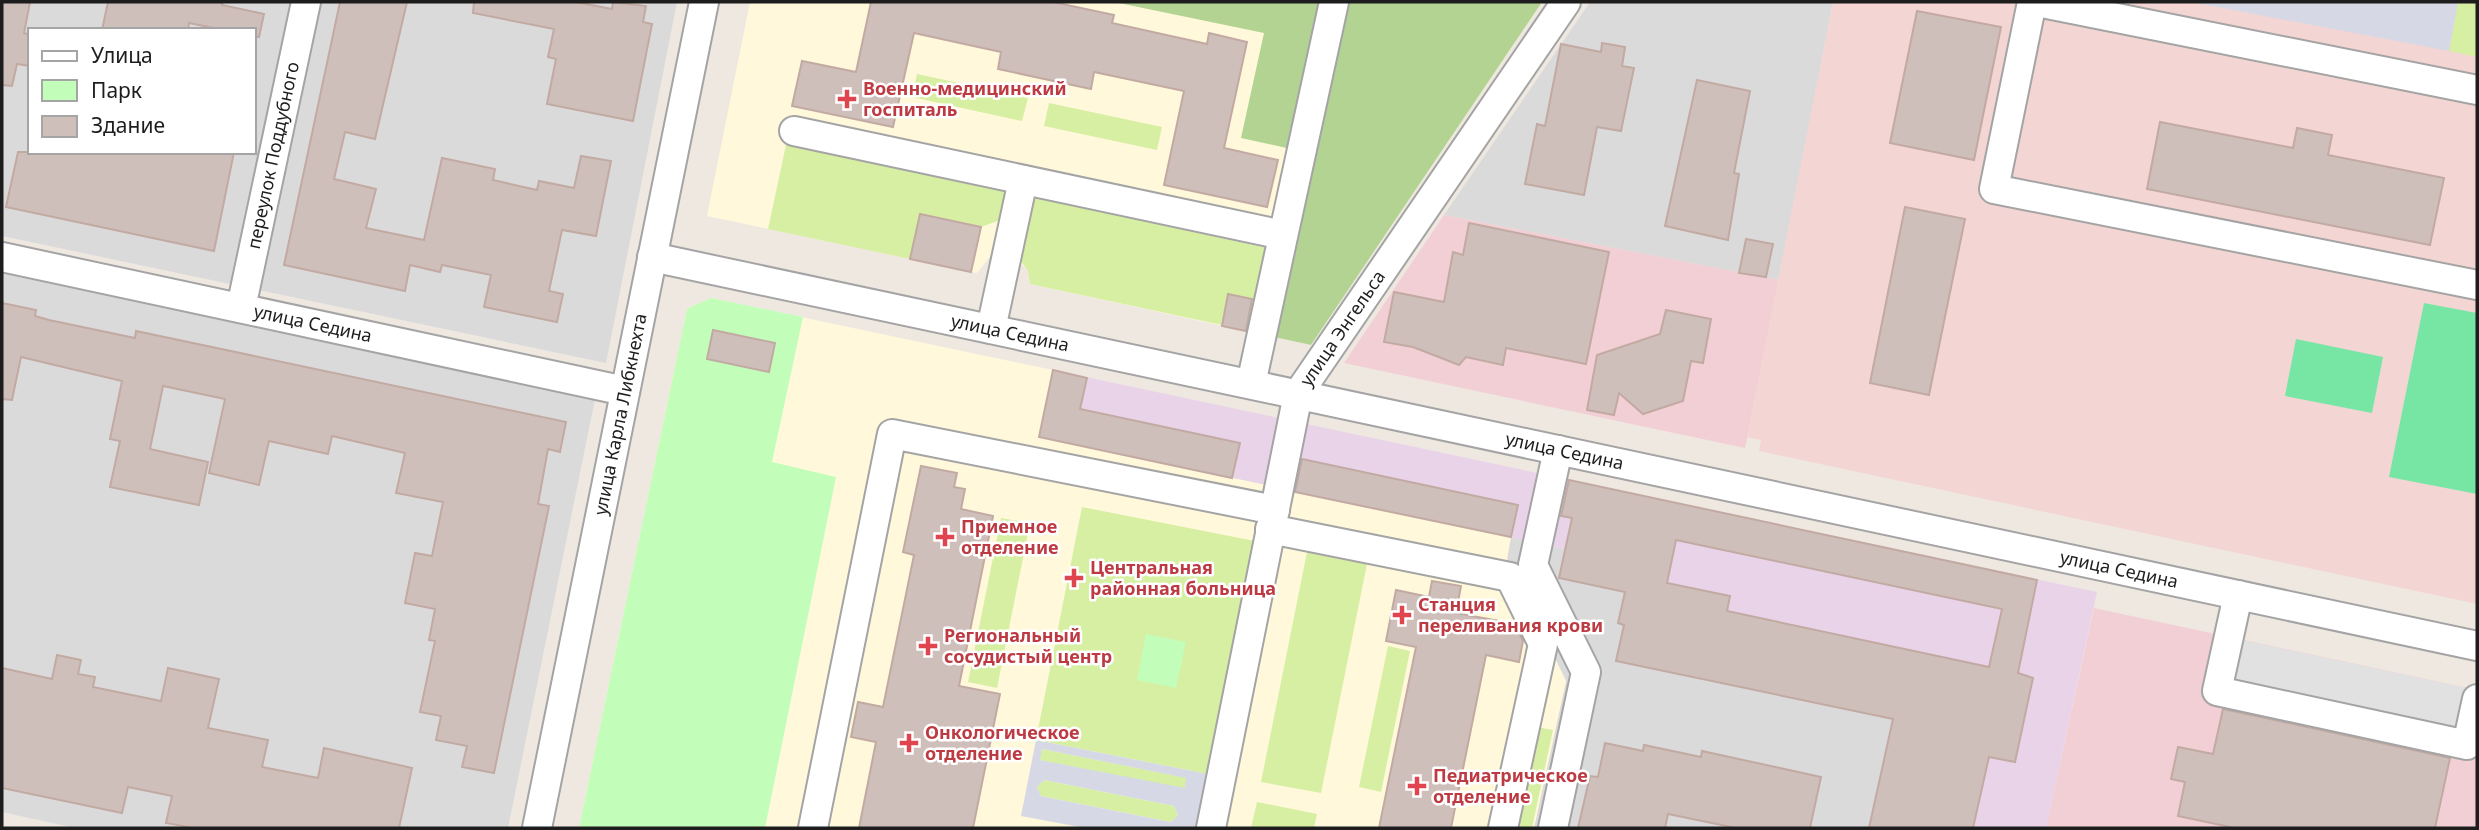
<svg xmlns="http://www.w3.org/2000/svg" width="2479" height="830" font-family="'Noto Sans',sans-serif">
<rect width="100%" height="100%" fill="#efe8e1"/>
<g fill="#dbdada" fill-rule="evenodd">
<path d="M2,2H677L606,363L2,236ZM30,30H254V152H30Z"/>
<path d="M1590,2H1833L1779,280L1444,215Z"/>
<path d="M2,272L595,399L508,828H75L2,812Z"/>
<path d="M1511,537L1565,549L1559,578L1625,592L1619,624L1900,683L1869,828H1534L1566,681L1507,559Z"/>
</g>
<g fill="#f2cfd4">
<path d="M1444,215L1779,280L1745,448L1344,363Z"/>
<path d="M2094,608L2477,690V828H2046Z"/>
</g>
<path fill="#e9d3e9" d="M1053,370L2097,592L2046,828H1869L1900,683L1618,623L1625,592L1559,578L1565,549L1039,437Z"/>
<g fill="#fff8db">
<path d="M750,2H1542L1311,345L1030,284L1028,270L1015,259L992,254L977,273L707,216Z"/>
<path d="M711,298L1053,370L1039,437L1511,537L1507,559L1566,681L1534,828H579L687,309Z"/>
</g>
<path fill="#f3d5d3" d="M1833,2H2477V604L1759,451L1761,440L1747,437Z"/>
<g fill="#d7efa2">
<path d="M2458,2H2477V57L2449,51Z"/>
<path d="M917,74L1028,98L1022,121L912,97Z"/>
<path d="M1049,103L1162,127L1157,150L1044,126Z"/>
<path d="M786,145L1006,192L1000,220L981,227L920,215L910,259L768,229Z"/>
<path d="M1032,197L1267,248L1255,300L1229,294L1222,325L1030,284L1028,271L1020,260Z"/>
<path d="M1082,507L1260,542L1213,775L1036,740Z"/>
<path d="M1001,518L1030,523L997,688L968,682Z"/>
<path d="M1307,552L1367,564L1321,793L1261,782Z"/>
<path d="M1388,646L1410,651L1381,792L1359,787Z"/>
<path d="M1537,727L1553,730L1532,828H1515Z"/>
<path d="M1042,749L1187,778L1185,789L1039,760Z"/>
<path d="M1044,780L1174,806L1178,815L1171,822L1041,796L1037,787Z"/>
<path d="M1257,802L1317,814L1314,828H1251Z"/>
</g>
<path fill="#b2d392" d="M1114,2H1542L1311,345L1274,337L1314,154L1241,138L1264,33Z"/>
<g fill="#c2feb9">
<path d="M711,298L803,317L772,462L836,477L765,828H579L687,309Z"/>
<path d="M1146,634L1186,642L1176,688L1137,680Z"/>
</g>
<g fill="#77e6a5">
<path d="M2424,303L2477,313V494L2389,477Z"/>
<path d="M2296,339L2383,357L2372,413L2285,396Z"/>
</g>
<path fill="#e1e1e1" d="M2237,639L2472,689L2461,740L2226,689Z"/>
<g fill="#d6d9e5" fill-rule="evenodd">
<path d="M2191,2H2458L2449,51Z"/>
<path d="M1036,740L1213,775L1203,828H1085L1021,816ZM1042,749L1186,778L1185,788L1040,760ZM1044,780L1174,806L1178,815L1171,822L1041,796L1037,787Z"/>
</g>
<g fill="#cfbfba" stroke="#c2aaa3" stroke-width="2" fill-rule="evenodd">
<path d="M2,2H30L24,33L30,35V66L17,64L12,86L2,85Z"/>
<path d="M108,2H223L222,5L264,14L259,37L254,36V30H223L189,23L188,30H102Z"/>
<path d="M340,2H407L375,139L345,132L334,179L376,189L366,228L424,240L442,158L495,169L493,180L537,190L539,181L574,188L581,156L611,161L596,236L562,230L549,291L563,294L557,322L484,307L491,275L442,265L440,272L410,265L405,291L284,265Z"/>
<path d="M474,2H576L612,9L613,2L646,6L643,22L652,24L633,121L547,104L556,59L548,57L554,29L473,13Z"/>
<path d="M871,2H1053L1114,15L1112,23L1207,44L1209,33L1247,42L1224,148L1278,160L1267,207L1164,185L1184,91L1094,72L1091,89L998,69L1001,52L914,33L893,127L792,106L802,61L856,72Z"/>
<path d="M1917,11L2001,27L1974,160L1890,143Z"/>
<path d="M1602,43L1625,47L1622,66L1634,68L1621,131L1597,127L1584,195L1525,184L1537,124L1545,126L1561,44L1601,52Z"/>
<path d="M1697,80L1750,91L1734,173L1739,174L1728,240L1665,226Z"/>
<path d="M2160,122L2293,148L2297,128L2332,135L2328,155L2444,178L2430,245L2147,189Z"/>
<path d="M18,152H234L214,251L6,207Z"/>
<path d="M1905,207L1965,219L1929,395L1870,383Z"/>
<path d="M920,214L981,227L971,272L910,259Z"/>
<path d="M1469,223L1609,252L1586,364L1506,348L1503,365L1466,357L1459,365L1413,347L1384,342L1394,292L1444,302L1453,252L1463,255Z"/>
<path d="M1746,239L1773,244L1766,277L1739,273Z"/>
<path d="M1228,294L1252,299L1246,331L1222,326Z"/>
<path d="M2,303L36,310L35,316L49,320L135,338L136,331L566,422L560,452L548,449L538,504L549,506L494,773L462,767L467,746L436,740L441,716L420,712L435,641L429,640L435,609L405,603L415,553L432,556L443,502L396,493L405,453L332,436L328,454L269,441L259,485L209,473L225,399L163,386L150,449L208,462L199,505L110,487L120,441L110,439L122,381L21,357L12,400L2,399Z"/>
<path d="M1666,310L1711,319L1703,363L1691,361L1683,401L1643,414L1619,393L1614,415L1587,410L1597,355L1660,334Z"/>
<path d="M713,330L775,343L769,372L707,359Z"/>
<path d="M1053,370L1087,378L1080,409L1240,443L1232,478L1039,437Z"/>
<path d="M1302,459L1518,505L1511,537L1295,492Z"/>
<path d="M921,466L957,473L954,487L965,489L961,509L993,516L959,686L1000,694L973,828H859L876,742L851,737L858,702L883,707L914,555L903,552Z"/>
<path d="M1569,480L2037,580L2018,673L2033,678L2015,762L1989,757L1973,828H1869L1893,719L1616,661L1624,625L1618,623L1625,592L1559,578L1572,518L1561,516ZM1676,540L2002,609L1989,667L1727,611L1730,596L1667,583Z"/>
<path d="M1432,581L1461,586L1456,613L1515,624L1523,641L1519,662L1486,655L1451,828H1379L1416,647L1386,641L1396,590L1429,597Z"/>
<path d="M57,655L81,660L78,674L95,677L93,687L161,701L168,668L219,679L208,728L268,740L262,767L318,778L324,748L412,768L399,828H194L166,823L172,796L128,787L122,813L2,788V668L52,679Z"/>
<path d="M2223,709L2450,758L2435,828H2235L2178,816L2185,782L2171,779L2178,747L2213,754Z"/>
<path d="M1605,743L1643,751L1644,745L1701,757L1702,751L1821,777L1810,828H1736L1668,814L1665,828H1578L1590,776L1598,777Z"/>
</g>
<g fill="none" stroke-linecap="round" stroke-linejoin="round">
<g stroke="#a4a4a4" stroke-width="32">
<g id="minor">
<path d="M2032,2L1994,189L2477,285"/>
<path d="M2037,2L2477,90"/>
<path d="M794,131L1283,235"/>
<path id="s1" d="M2,257L625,391"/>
<path id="s2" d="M652,257L2477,646"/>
<path id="s3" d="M241,308L306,2"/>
<path d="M991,329L1023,180"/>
<path d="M1251,384L1334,2"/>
<path d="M1270,529L1510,577L1543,644L1503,828"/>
<path d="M2238,595L2217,691L2467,745L2477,699"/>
<path id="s4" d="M537,828L704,2"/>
<path d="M813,828L892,434L1275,510"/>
<path id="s5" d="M1211,828L1298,394L1566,2"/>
<path d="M1553,828L1586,672L1533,565L1558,450"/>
</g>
</g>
<use href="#minor" stroke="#fff" stroke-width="28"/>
</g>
<g fill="#e0444e" stroke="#fff" stroke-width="2.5">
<path d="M843.5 88.5h7v7h7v7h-7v7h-7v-7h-7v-7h7z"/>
<path d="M941.5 526.5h7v7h7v7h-7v7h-7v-7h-7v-7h7z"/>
<path d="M1070.5 567.5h7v7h7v7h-7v7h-7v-7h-7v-7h7z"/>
<path d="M1398.5 604.5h7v7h7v7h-7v7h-7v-7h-7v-7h7z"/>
<path d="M924.5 635.5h7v7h7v7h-7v7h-7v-7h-7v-7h7z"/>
<path d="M905.5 732.5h7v7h7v7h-7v7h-7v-7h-7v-7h7z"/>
<path d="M1413.5 775.5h7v7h7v7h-7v7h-7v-7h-7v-7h7z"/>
</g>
<g text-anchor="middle" stroke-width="5" stroke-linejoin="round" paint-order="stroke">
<g font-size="18" font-weight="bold" fill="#be3a42" stroke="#fff" text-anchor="start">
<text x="863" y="95">Военно-медицинский<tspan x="863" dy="21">госпиталь</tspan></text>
<text x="961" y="533">Приемное<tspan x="961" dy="21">отделение</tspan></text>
<text x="1090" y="574">Центральная<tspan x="1090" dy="21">районная больница</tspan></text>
<text x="1418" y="611">Станция<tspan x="1418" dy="21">переливания крови</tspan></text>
<text x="944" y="642">Региональный<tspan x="944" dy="21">сосудистый центр</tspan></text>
<text x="925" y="739">Онкологическое<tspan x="925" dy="21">отделение</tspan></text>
<text x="1433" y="782">Педиатрическое<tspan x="1433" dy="21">отделение</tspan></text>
</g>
<g font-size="18" fill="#1d1d1d" stroke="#fff">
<text dy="6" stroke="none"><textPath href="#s3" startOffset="156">переулок Поддубного</textPath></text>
<text dy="6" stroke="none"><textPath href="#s1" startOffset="318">улица Седина</textPath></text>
<text dy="6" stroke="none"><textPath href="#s5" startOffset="522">улица Энгельса</textPath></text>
<text dy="6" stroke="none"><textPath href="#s2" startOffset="366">улица Седина</textPath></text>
<text dy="6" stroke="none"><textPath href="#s4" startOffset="422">улица Карла Либкнехта</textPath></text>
<text dy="6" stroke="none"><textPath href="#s2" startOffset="933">улица Седина</textPath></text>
<text dy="6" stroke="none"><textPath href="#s2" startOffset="1500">улица Седина</textPath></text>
</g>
</g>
<rect width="2479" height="830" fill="none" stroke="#1d1d1d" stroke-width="7"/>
<rect x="28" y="28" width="228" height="126" fill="#ffffff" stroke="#a5a5a5" stroke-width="2"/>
<rect x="42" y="51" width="35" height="10" fill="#ffffff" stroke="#a5a5a5" stroke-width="2"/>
<text x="91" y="63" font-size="21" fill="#1d1d1d">Улица</text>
<rect x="42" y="80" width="35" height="21" fill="#c2feb9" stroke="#a5a5a5" stroke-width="2"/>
<text x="91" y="98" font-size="21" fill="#1d1d1d">Парк</text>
<rect x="42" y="116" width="35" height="21" fill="#cfbfba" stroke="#a5a5a5" stroke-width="2"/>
<text x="91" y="133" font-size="21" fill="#1d1d1d">Здание</text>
</svg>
